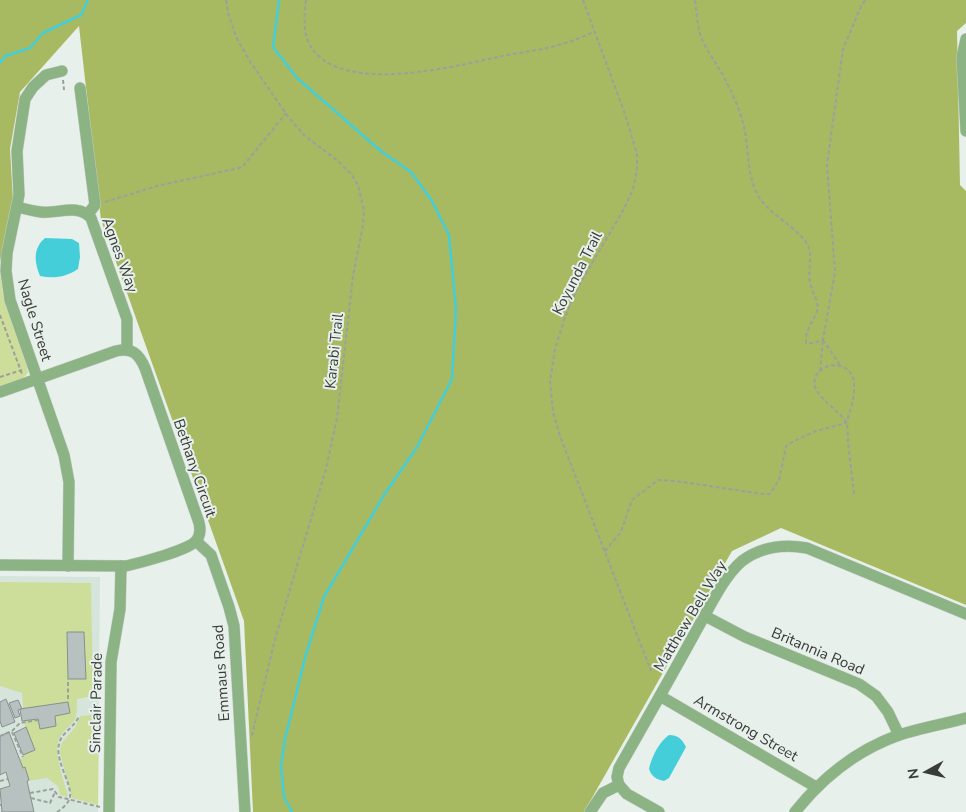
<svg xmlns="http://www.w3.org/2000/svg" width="966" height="812" font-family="'Nunito Sans',sans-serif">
<rect width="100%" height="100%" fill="#e8f0eb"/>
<path fill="#d6e5dc" d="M0,576L100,577L98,812H0Z"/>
<g fill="#cddd9a">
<path d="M0,271L3,295L27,367L28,373L23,378L0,386Z"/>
<path d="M0,582L91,583L93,696L77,699C77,727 74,718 60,737C52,748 64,783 68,795L67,797L60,795L58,786L47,778L27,781L20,759L23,758L25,727L22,693L0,686Z"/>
<path d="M91,706H99L98,805L72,798L60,753L61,744L76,726L80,716L91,715Z"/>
</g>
<path fill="#a7ba61" d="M0,0H966V23L957,31L960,185L966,191V605L781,528L732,551L584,812H253L244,621L101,220L79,26L20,92L10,149L13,200L0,262Z"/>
<g fill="#43ced9">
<path d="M45,238L72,239L79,243L80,257L78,269C66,277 54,279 40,276C34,262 33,248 45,238Z"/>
<path d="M669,735C678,735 682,739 686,747L669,778L664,781C656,779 652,777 649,769C651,758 659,742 669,735Z"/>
</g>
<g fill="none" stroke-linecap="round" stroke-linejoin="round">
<g stroke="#43ced9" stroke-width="2.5">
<path d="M279,0L273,47L297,78L382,152L411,172L432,201L449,235L456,309L452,379L417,447L384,495L324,597L306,654L285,739L281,766L284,797L292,812"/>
<path d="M0,63L5,56L30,48L43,33L81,15L88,0"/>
</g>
</g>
<g fill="#b7c1bf" stroke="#87908e">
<path d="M67,632H84L86,679H68Z"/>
<path d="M6,699L15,722L2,727L0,721V702Z"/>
<path d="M18,700L22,709L18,710L20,716L15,718L9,703Z"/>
<path d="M68,702L70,713L55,716L56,726L40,729L38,719L22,721L20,709Z"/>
<path d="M26,727L35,750L23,755L14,733Z"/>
<path d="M9,732L23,768L25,767L29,780L27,781L34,812H2L0,789L10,786L6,772L0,775V736Z"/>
</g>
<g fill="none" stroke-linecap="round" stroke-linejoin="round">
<g stroke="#c5ccc8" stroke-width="12">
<g id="minor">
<path d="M966,39L962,57L966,131"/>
<path d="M62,71L46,75L33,87L25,99L17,151L19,195L7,253L6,271L10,300L64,455L69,482L68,566"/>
<path d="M80,88L95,205L88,214"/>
<path d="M17,207C25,209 33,211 41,212C58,214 78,203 91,218L127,319V350"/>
<path d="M0,392L116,351C132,347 139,354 145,368L197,517C200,524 202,532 197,540C190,550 139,563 126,566L0,565"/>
<path d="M196,541L211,555L229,607L234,626L245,812"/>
<path d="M705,616L745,637L859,684L876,696L888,712L899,735"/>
<path d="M660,696L816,787"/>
<path d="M619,785L627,794L659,812"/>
<path d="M109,812L111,662L120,609L121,566"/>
<path d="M590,812L603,793L619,785L617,777L619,768C645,722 671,677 696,631C709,609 723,577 742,561C762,546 784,544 807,548L966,614"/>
<path d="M795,812C822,778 857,750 899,735C920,728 944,724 966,718"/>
</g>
</g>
<g stroke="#9ba09d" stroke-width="2" stroke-dasharray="4 2.5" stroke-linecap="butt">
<path d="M226,0L228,13L237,39L251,63L289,118L305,136L338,161L351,174L358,185L364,211L363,225L353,276L337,418L326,469L275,639L251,739"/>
<path d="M306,0C304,18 302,37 314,51C348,94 457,66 502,56C522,52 543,50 562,44C573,41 584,36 594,32"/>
<path d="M583,0L625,114L637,154V170L633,189L624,209L578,287L565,317L555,349L550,381L553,412L560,436L651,671"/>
<path d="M695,0C697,13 697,25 701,37C705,48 713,58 718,67C728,84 738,104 743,123C750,148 745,177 761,200C772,216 804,232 809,248C812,259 808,270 810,282C811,291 820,302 817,311C813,323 805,329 806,343H814L823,340L835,272L827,165L843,49L862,4L866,0"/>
<path d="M63,80L64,90"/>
<path d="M105,202L157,186L239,168L244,165L286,113"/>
<path d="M0,315L22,374"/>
<path d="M823,340L840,365"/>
<path d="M820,371L823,340"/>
<path d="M0,377L22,370"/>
<path d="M605,551L621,532L632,500L658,480L676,481L763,494H770L779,480L786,447L788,444L816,431L846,423C852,407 864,370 839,366C833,364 826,366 821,370C799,390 838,407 846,422C848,427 848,435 848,441C850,459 852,477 854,494"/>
<path d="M68,699V679"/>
<path d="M12,732L23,757"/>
<path d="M0,736L12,731L20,723L38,720"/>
<path d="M0,781L8,779"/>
<path d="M30,793L53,789L59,797L100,807"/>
<path d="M31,798L50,803L55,792"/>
<path d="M0,805H1"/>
<path d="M57,812C62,809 69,803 70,797C72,783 55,762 59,744C61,733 75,727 79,716"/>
</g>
<use href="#minor" stroke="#8cb383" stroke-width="11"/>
</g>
<g text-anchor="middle" stroke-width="4" stroke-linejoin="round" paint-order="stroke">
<g font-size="15" fill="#393c3a" stroke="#e8f0eb">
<text transform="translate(120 255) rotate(70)" y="5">Agnes Way</text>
<text transform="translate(577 273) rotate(-63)" y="5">Koyunda Trail</text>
<text transform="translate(35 320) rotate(73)" y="5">Nagle Street</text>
<text transform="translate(334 351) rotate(-84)" y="5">Karabi Trail</text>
<text transform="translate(195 468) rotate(71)" y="5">Bethany Circuit</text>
<text transform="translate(690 616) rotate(-59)" y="5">Matthew Bell Way</text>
<text transform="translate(818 651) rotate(23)" y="5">Britannia Road</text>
<text transform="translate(221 673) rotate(-94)" y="5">Emmaus Road</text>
<text transform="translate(96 703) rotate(-89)" y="5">Sinclair Parade</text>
<text transform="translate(746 728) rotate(30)" y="5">Armstrong Street</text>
</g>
</g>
<g transform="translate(926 772) rotate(262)" stroke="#e8f0eb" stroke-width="4" paint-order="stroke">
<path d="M0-4L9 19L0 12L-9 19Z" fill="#393c3a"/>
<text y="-8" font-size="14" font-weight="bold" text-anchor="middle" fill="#393c3a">N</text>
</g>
</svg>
